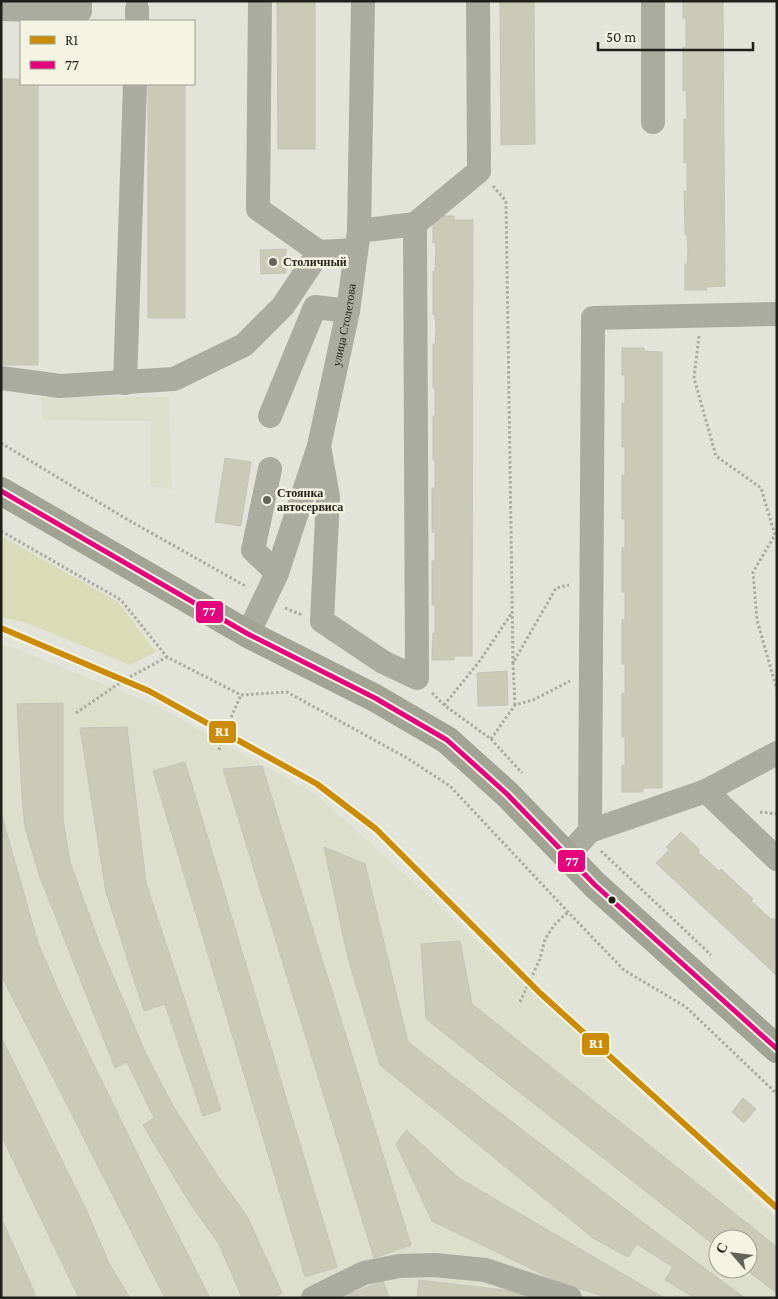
<svg xmlns="http://www.w3.org/2000/svg" width="778" height="1299" font-family="'Crimson Pro',serif">
<rect width="100%" height="100%" fill="#e2e4d9"/>
<g fill="#dcdfcb" fill-rule="evenodd">
<path d="M42,397H169L172,489L150,486V421L42,420Z"/>
<path d="M1,645L14,648L155,705L315,794L409,878L777,1219V1298H1ZM718,1239H748V1269H718Z"/>
</g>
<path fill="#d8dcb7" d="M1,536L118,602L156,652L130,665L27,623L1,617Z"/>
<g fill="#c9cbb6" stroke="#c2c4bb">
<path d="M277,1H315V149H278Z"/>
<path d="M500,1H534L535,144L501,145Z"/>
<path d="M683,1H723L725,286L706,287L707,290H685V264H687L688,250L687,235H685L684,191H687V163H684V119H687L686,90L683,91V47H686V18H683Z"/>
<path d="M1,79H21V84H38V365H1Z"/>
<rect x="148" y="84" width="37" height="234"/>
<path d="M433,216H454V220H473L472,656H454V660H432L433,633H435V605H432V561H435V532H432V488H435V460H433V416H435V388H433V344H435L436,329L435,315H433V271H435L436,243H433Z"/>
<path d="M286,249V273L261,274L260,250Z"/>
<path d="M622,348H644V351L662,352V788H643V792H622V765H625V737H622V693H625V664H622V620H625V592H622V548H625V519H622V475H625V447H622V403H625V375H622Z"/>
<path d="M225,458L251,462L241,526L215,522Z"/>
<path d="M507,671L508,705L478,706L477,673Z"/>
<path d="M63,703V820L70,862L100,945L146,1054L172,1104L217,1175L247,1216L282,1293L272,1298H242L219,1244L189,1202L143,1125L154,1118L127,1062L115,1068L40,877L25,827L22,796L17,704Z"/>
<path d="M127,727L146,883L221,1110L203,1116L165,1004L144,1011L106,892L80,728Z"/>
<path d="M185,762L337,1267L305,1277L153,771Z"/>
<path d="M262,766L411,1245L374,1258L223,769Z"/>
<path d="M1,813L38,943L63,1001L150,1180L210,1298H165L1,975Z"/>
<path d="M681,832L700,850L698,852L719,871L721,869L753,899L751,901L772,920L773,918L777,921V976L656,863L669,850L666,847Z"/>
<path d="M324,847L365,864L408,1042L645,1224L745,1298H695L665,1280L673,1267L637,1244L628,1257L593,1238L380,1065L348,958Z"/>
<path d="M460,941L472,1004L777,1247V1293L745,1269H748V1239H718V1248L426,1019L421,944Z"/>
<path d="M1,1037L85,1207L109,1263L130,1298H79L74,1288L1,1135Z"/>
<path d="M743,1098L756,1109L744,1123L732,1112Z"/>
<path d="M406,1130L459,1178L664,1298H608L559,1282L432,1221L396,1144Z"/>
<path d="M1,1217L32,1287L36,1298H1Z"/>
<path d="M419,1280L528,1293V1298H417Z"/>
<path d="M383,1281L389,1298H348L347,1295Z"/>
</g>
<g fill="none" stroke-linecap="round" stroke-linejoin="round">
<g stroke="#a9aba1" stroke-width="3" stroke-dasharray="2.5 2.5" stroke-linecap="butt">
<path d="M493,186L506,201L513,663"/>
<path d="M699,336L694,378L716,456L761,488L775,535L753,572L757,620L777,690"/>
<path d="M1,443L123,517L247,587"/>
<path d="M1,531L121,600L167,657L241,695L287,692L407,758L450,786L568,912L624,970L686,1007L777,1094"/>
<path d="M285,608L302,615"/>
<path d="M432,693L444,705L491,739L522,773"/>
<path d="M444,705L479,662L511,614"/>
<path d="M515,705L513,663L556,588L569,585"/>
<path d="M76,713L124,680L167,657"/>
<path d="M491,739L515,705L533,700L570,681"/>
<path d="M219,750L224,733L241,695"/>
<path d="M760,812L777,814"/>
<path d="M601,851L711,955"/>
<path d="M520,1002L540,959L545,939L555,924L568,912"/>
</g>
<g stroke="#abaca0" stroke-width="24">
<path d="M260,1L258,209L319,252L355,250"/>
<path d="M653,1V122"/>
<path d="M1,9L80,11V1"/>
<path d="M137,21V9"/>
<path d="M359,231L415,224"/>
<path d="M1,378L60,386L174,379L244,345L283,306L319,252"/>
<path d="M125,383L135,84"/>
<path d="M270,416L315,307L348,311"/>
<path d="M319,446L328,497L322,621L383,662L417,678L415,224L479,171L478,1"/>
<path d="M270,469L253,550L277,573"/>
<path id="s1" d="M248,634L277,573L319,446L348,311L359,231L363,1"/>
<path d="M706,791L777,859"/>
<path d="M590,831L593,318L777,314"/>
<path d="M567,856L590,831L706,791L777,753"/>
<path d="M313,1298L364,1273L399,1266L435,1265L485,1270L570,1298"/>
</g>
<path stroke="#a1a395" stroke-width="28" d="M1,491L248,634L375,698L447,740L507,794L595,885L777,1049"/>
<g stroke="#f3f5e2" stroke-width="9">
<path id="bus-1" d="M1,491L248,634L375,698L447,740L507,794L595,885L777,1049"/>
</g>
<use href="#bus-1" stroke="#e5007d" stroke-width="5"/>
<g stroke="#f3f5e2" stroke-width="10">
<path id="rail-1" d="M1,628L149,691L317,784L376,829L540,993L777,1208"/>
</g>
<use href="#rail-1" stroke="#cc8b05" stroke-width="6"/>
</g>
<g fill="#63655c" stroke="#f3f5e2" stroke-width="2">
<circle cx="273" cy="262" r="5"/>
<circle cx="267" cy="500" r="5"/>
</g>
<circle fill="#1f2019" stroke="#f3f5e2" stroke-width="2" cx="612" cy="900" r="4.5"/>
<g text-anchor="middle" stroke-width="5" stroke-linejoin="round" paint-order="stroke">
<g font-size="12" font-weight="bold" fill="#1f2019" stroke="#f3f5e2" text-anchor="start">
<text x="283" y="266">Столичный</text>
<text x="277" y="497">Стоянка<tspan x="277" dy="14">автосервиса</tspan></text>
</g>
<g font-size="12" fill="#1f2019" stroke="#f3f5e2">
<text dy="4" stroke="none"><textPath href="#s1" startOffset="325">улица Столетова</textPath></text>
</g>
</g>
<g stroke="#f3f5e2" stroke-width="2">
<rect x="195" y="600" width="29" height="24" rx="5" fill="#e5007d"/>
<rect x="208" y="720" width="29" height="24" rx="5" fill="#cc8b05"/>
<rect x="557" y="849" width="29" height="24" rx="5" fill="#e5007d"/>
<rect x="581" y="1032" width="29" height="24" rx="5" fill="#cc8b05"/>
</g>
<g font-size="14" text-anchor="middle" font-weight="bold" fill="#fff">
<text x="209" y="616">77</text>
<text x="222" y="736">R1</text>
<text x="572" y="866">77</text>
<text x="596" y="1048">R1</text>
</g>
<rect width="778" height="1299" fill="none" stroke="#1f2019" stroke-width="5"/>
<rect x="20" y="20" width="175" height="65" fill="#f3f5e2" stroke="#9ea092"/>
<rect x="30" y="36" width="25" height="8" fill="#cc8b05" stroke="#9ea092"/>
<text x="65" y="45" font-size="15" fill="#1f2019">R1</text>
<rect x="30" y="61" width="25" height="8" fill="#e5007d" stroke="#9ea092"/>
<text x="65" y="70" font-size="15" fill="#1f2019">77</text>
<g transform="translate(733 1254) rotate(298)"><circle r="24" fill="#f3f5e2" stroke="#9ea092"/>
<path d="M0-4L9 19L0 12L-9 19Z" fill="#63655c"/>
<text y="-8" font-size="14" font-weight="bold" text-anchor="middle" fill="#1f2019">С</text>
</g>
<path d="M598 42v8h155v-8" fill="none" stroke="#1f2019" stroke-width="2.5"/>
<text x="606" y="42" font-size="15" fill="#1f2019" stroke="#f3f5e2" stroke-width="4" paint-order="stroke">50 m</text>
</svg>
